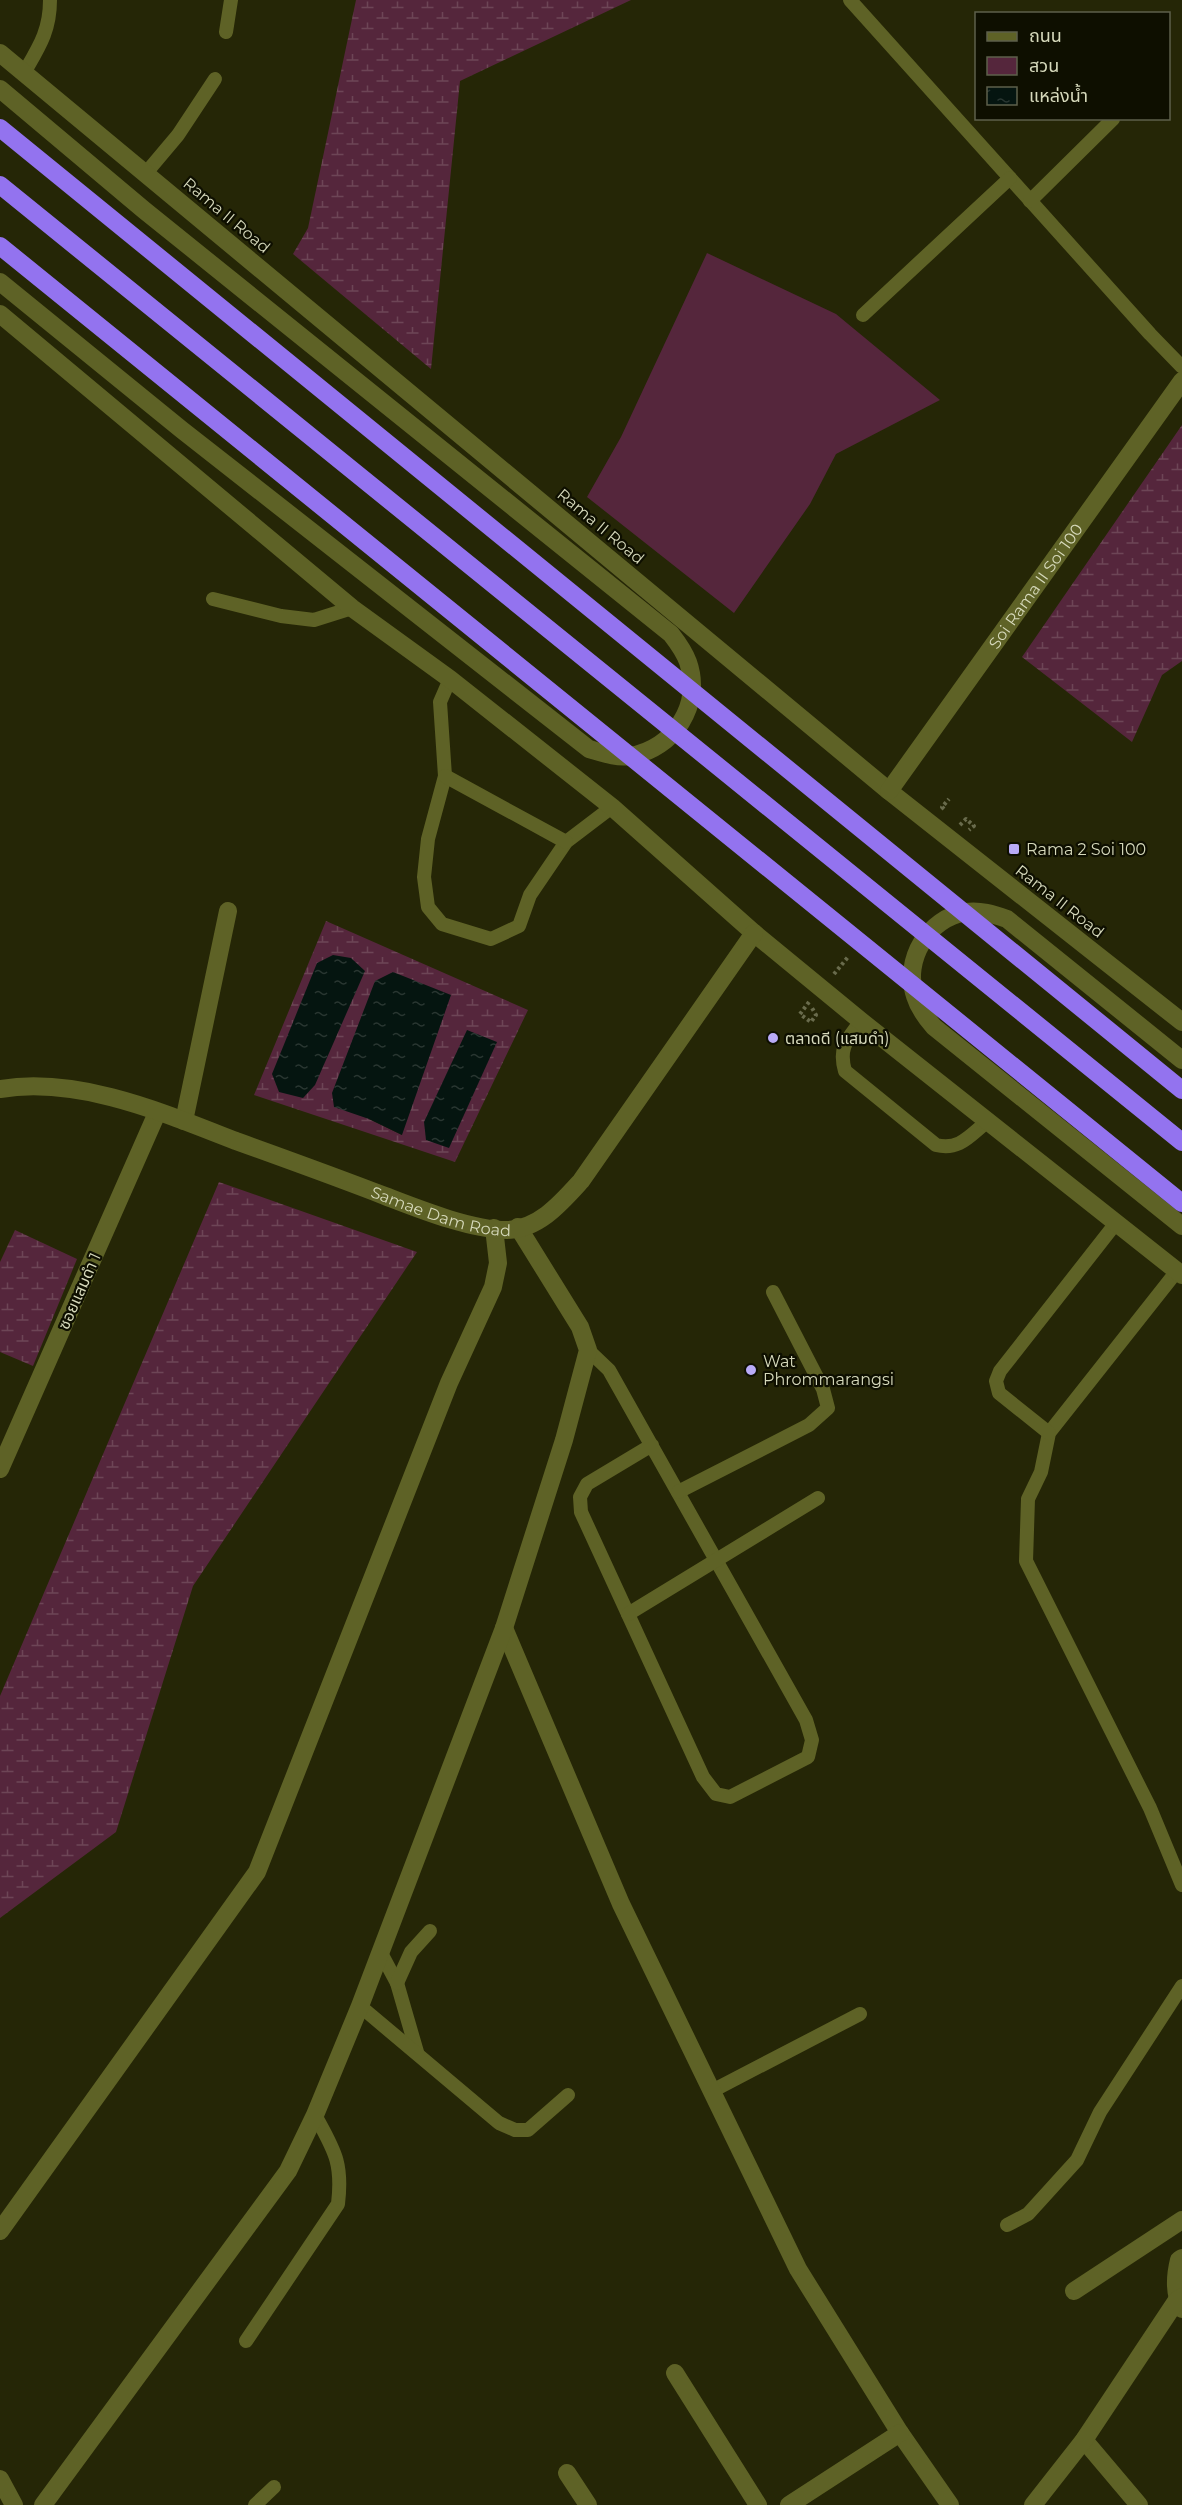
<svg xmlns="http://www.w3.org/2000/svg" width="1182" height="2505" font-family="Montserrat,'Noto Sans Thai',sans-serif">
<defs>
<pattern id="wetland-marsh" width="20" height="14" patternUnits="userSpaceOnUse" patternTransform="scale(1.5)"><rect width="20" height="14" fill="#55263c"/><path d="M1 5h8M5 5V1M11 12h8M15 12V8" fill="none" stroke="#6d4556"/></pattern>
<pattern id="water-ripples" width="26" height="14" patternUnits="userSpaceOnUse" patternTransform="scale(1.5)"><rect width="26" height="14" fill="#051510"/><path d="M2 4q2-2 4 0t4 0M15 11q2-2 4 0t4 0" fill="none" stroke="#293631"/></pattern>
</defs>
<rect width="100%" height="100%" fill="#252606"/>
<path fill="#55263c" d="M707,253L836,314L940,400L836,454L810,504L734,613L587,497L621,437Z"/>
<g fill="url(#wetland-marsh)" fill-rule="evenodd">
<path d="M356,0H631L460,81L431,369L293,254L308,228Z"/>
<path d="M1182,425V661L1162,675L1132,742L1022,657Z"/>
<path d="M326,921L528,1010L455,1162L254,1095ZM375,981L402,1135L369,1119Z"/>
<path d="M219,1182L417,1252L193,1586L116,1832L0,1918V1696Z"/>
<path d="M15,1230L77,1259L33,1366L0,1352V1262Z"/>
</g>
<g fill="url(#water-ripples)">
<path d="M333,955L351,958L365,971L315,1085L303,1098L279,1092L272,1074L317,963Z"/>
<path d="M393,972L451,995L402,1135L369,1119L334,1107L332,1093L375,981Z"/>
<path d="M467,1030L497,1042L449,1148L426,1140L424,1122Z"/>
</g>
<g fill="none" stroke-linecap="round" stroke-linejoin="round">
<g stroke="#696b4c" stroke-width="4" stroke-dasharray="3 3" stroke-linecap="butt">
<path d="M944,809L942,807L949,799"/>
<path d="M960,825L966,819L974,826L969,830"/>
<path d="M834,974L848,957"/>
<path d="M809,1002L800,1014L811,1022L816,1015L812,1008"/>
</g>
<g stroke="#5e6226" stroke-width="14">
<path d="M850,0L1150,334L1182,367"/>
<path d="M226,32L231,0"/>
<path d="M24,73C39,47 50,31 50,0"/>
<path d="M146,173L178,135L215,79"/>
<path d="M1030,201L1113,119"/>
<path d="M863,315L1010,178"/>
<path d="M213,599L281,616L314,620L352,608"/>
<path d="M450,679L440,702L445,776L428,839L424,877L428,907L442,924L491,939L519,926L530,895L566,842L612,807"/>
<path d="M445,776L566,842"/>
<path d="M861,1021C848,1039 838,1047 845,1071L936,1145C960,1151 970,1135 988,1121"/>
<path d="M1177,1271L1049,1433L1041,1472L1028,1499L1026,1561L1150,1808L1182,1885"/>
<path d="M588,1350L609,1370L806,1720L812,1740L808,1757L730,1797L716,1794L703,1777L581,1512L580,1497L587,1484L652,1445"/>
<path d="M1049,1433L999,1393L996,1381L1000,1371L1116,1223"/>
<path d="M678,1492L809,1425L828,1408L823,1389L773,1292"/>
<path d="M628,1614L818,1498"/>
<path d="M381,1953L397,1983L417,2052"/>
<path d="M397,1983L411,1952L430,1931"/>
<path d="M360,2006L499,2123L515,2130H528L568,2095"/>
<path d="M712,2091L860,2014"/>
<path d="M1007,2225L1028,2214L1077,2160L1100,2112L1182,1986"/>
<path d="M246,2341L338,2204C343,2162 334,2150 315,2115"/>
<path d="M255,2505L274,2487"/>
</g>
<g stroke="#5e6226" stroke-width="18">
<path d="M184,1121L228,911"/>
<path d="M0,1469L157,1113"/>
<path d="M504,1628L621,1904L798,2269L900,2433L950,2505"/>
<path d="M0,2231L257,1872L449,1383L493,1287L498,1263L494,1228"/>
<path d="M1182,2258L1179,2260C1175,2276 1174,2294 1182,2309"/>
<path d="M1074,2291L1182,2220"/>
<path d="M675,2373L758,2505"/>
<path d="M1084,2440L1139,2505"/>
<path d="M567,2473L588,2505"/>
<path d="M0,2479L14,2505"/>
<path d="M43,2505L288,2171L315,2115L360,2006L504,1628L564,1440L588,1350L580,1327L518,1227"/>
<path d="M789,2505L900,2433"/>
<path d="M1033,2505L1084,2440L1177,2300L1182,2297"/>
</g>
<g stroke="#5e6226" stroke-width="18">
<path d="M0,53L889,791L1182,1022"/>
<path d="M0,89L144,210L671,634C678,643 684,651 688,662C703,704 674,749 630,756C616,758 603,753 589,749L182,430L0,282"/>
<path d="M0,314L352,608L450,679L612,807L754,933L861,1021L1182,1275"/>
<path id="s1" d="M889,791L1182,381"/>
<path d="M1182,1060L1007,919C993,914 980,910 966,912C928,918 903,960 915,996C919,1009 926,1018 934,1027L1182,1226"/>
<path id="s2" d="M0,1089C79,1076 164,1113 236,1141C286,1159 336,1177 385,1196C419,1209 471,1230 507,1230C539,1229 561,1203 581,1181L754,933"/>
</g>
<g stroke="#9373ef" stroke-width="18">
<path d="M0,128L1182,1090"/>
<path d="M0,185L1182,1142"/>
<path d="M0,246L1182,1203"/>
</g>
</g>
<g fill="#b9abf7" stroke="#0e0f00" stroke-width="2">
<rect x="1008" y="843" width="12" height="12" rx="3"/>
<circle cx="773" cy="1038" r="6"/>
<circle cx="751" cy="1370" r="6"/>
</g>
<g text-anchor="middle" stroke-width="4.5" stroke-linejoin="round" paint-order="stroke">
<g font-size="16" fill="#d6d9bb" stroke="#0e0f00">
<text transform="translate(227 215) rotate(40)" y="6">Rama II Road</text>
<text transform="translate(601 526) rotate(40)" y="6">Rama II Road</text>
<text dy="6" stroke="none"><textPath href="#s1" startOffset="252">Soi Rama II Soi 100</textPath></text>
<text transform="translate(1060 901) rotate(38)" y="6">Rama II Road</text>
<text dy="6" stroke="none"><textPath href="#s2" startOffset="462">Samae Dam Road</textPath></text>
<text transform="translate(79 1291) rotate(-66)" y="6">ซอยแสมดำ 1</text>
</g>
<g font-size="16" fill="#d6d9bb" stroke="#0e0f00" text-anchor="start">
<text x="1026" y="855">Rama 2 Soi 100</text>
<text x="785" y="1044">ตลาดดี (แสมดำ)</text>
<text x="763" y="1367">Wat<tspan x="763" dy="18">Phrommarangsi</tspan></text>
</g>
</g>
<rect x="975" y="12" width="195" height="108" fill="#0e0f00" stroke="#5e604b" stroke-width="1.5"/>
<rect x="987" y="32" width="30" height="9" fill="#5e6226" stroke="#5e604b" stroke-width="1.5"/>
<text x="1029" y="42" font-size="18" fill="#d6d9bb">ถนน</text>
<rect x="987" y="57" width="30" height="18" fill="#55263c" stroke="#5e604b" stroke-width="1.5"/>
<text x="1029" y="72" font-size="18" fill="#d6d9bb">สวน</text>
<rect x="987" y="87" width="30" height="18" fill="url(#water-ripples)" stroke="#5e604b" stroke-width="1.5"/>
<text x="1029" y="102" font-size="18" fill="#d6d9bb">แหล่งน้ำ</text>
</svg>
